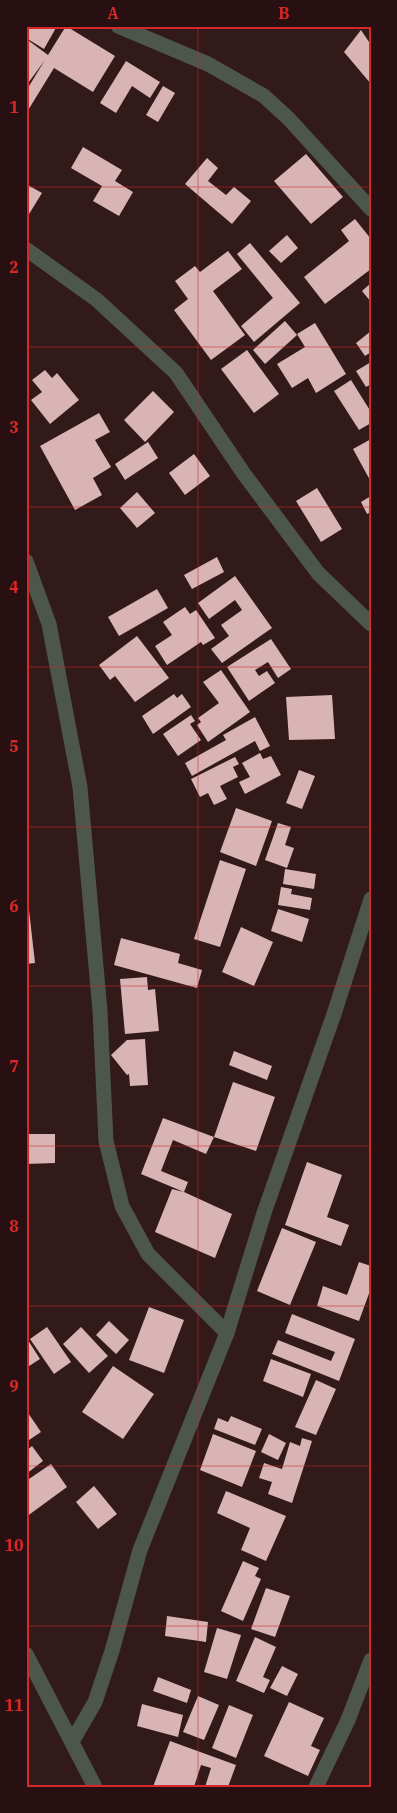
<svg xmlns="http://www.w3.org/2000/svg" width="397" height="1813" font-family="'IBM Plex Serif',serif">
<rect width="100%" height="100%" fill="#32191a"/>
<g fill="#d8b4b4">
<path d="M26,26H57L44,49L26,38Z"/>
<path d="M66,26L115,56L93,92L54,68L27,112L26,91L45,60L26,86V45L29,41L48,55Z"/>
<path d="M361,30L371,45V84L344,52Z"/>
<path d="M126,61L160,82L150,98L132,86L116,113L100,103Z"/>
<path d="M163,86L175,93L158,122L146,115Z"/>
<path d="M83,147L122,170L115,181L133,192L119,216L93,201L102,186L71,168Z"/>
<path d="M306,154L343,197L311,224L274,181Z"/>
<path d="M207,158L218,168L208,181L226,195L234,187L251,201L232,224L185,184Z"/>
<path d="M26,184L42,193L26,219Z"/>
<path d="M355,219L371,239V269L325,304L304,277L349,241L341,230Z"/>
<path d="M287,235L298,248L281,263L269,251Z"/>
<path d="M250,243L300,303L254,342L241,326L273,298L237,254Z"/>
<path d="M228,251L242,269L213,291L245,335L211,360L174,310L188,299L175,281L195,266L200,272Z"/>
<path d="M371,283V302L362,291Z"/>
<path d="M285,321L297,335L265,364L253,350Z"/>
<path d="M315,323L346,374L316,393L308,378L292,388L277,364L305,347L297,334Z"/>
<path d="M371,331V352L365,356L356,343Z"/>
<path d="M247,350L279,394L254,413L221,369Z"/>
<path d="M371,362V384L366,387L356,371Z"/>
<path d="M45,370L52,378L57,373L79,400L50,424L31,400L42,392L32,380Z"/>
<path d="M351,380L371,412V423L359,430L334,391Z"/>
<path d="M153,391L174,412L145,442L124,420Z"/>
<path d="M99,413L110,432L95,440L111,467L93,478L102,495L75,510L40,446Z"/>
<path d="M371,439V482L353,449Z"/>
<path d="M148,442L158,458L125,480L115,464Z"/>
<path d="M194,454L210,476L185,495L169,473Z"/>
<path d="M317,488L342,529L321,542L296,501Z"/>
<path d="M137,492L155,513L137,528L120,508Z"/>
<path d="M371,496V512L367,514L361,502Z"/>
<path d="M217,557L224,572L192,589L184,575Z"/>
<path d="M235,576L272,628L222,663L211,649L229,636L221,625L242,610L235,600L209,619L198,603Z"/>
<path d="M157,589L168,608L119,636L108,617Z"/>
<path d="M185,607L190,614L196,610L215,638L203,645L201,642L167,665L155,646L172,635L163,622Z"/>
<path d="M137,636L169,678L135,702L115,676L110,680L99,665Z"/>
<path d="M271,639L291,669L278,678L268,662L255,670L259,676L267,671L275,683L249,701L227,667Z"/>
<path d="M221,670L250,712L208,742L197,725L201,722L198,718L219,703L203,682Z"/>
<path d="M174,694L177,698L182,694L191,707L153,734L142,716Z"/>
<path d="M332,695L335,739L289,740L286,697Z"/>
<path d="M191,715L195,721L190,724L201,740L178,756L163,734Z"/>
<path d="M255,717L270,746L260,751L255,741L192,776L185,763L226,740L223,735Z"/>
<path d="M260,753L263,759L271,756L281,775L245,794L239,782L250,777L242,763Z"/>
<path d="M235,757L239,764L233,767L238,777L220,786L227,799L214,805L208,793L200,797L191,779Z"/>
<path d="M299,770L315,776L302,809L286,803Z"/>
<path d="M236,808L272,821L256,866L220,852Z"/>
<path d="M278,823L291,827L285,845L294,848L287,868L265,860Z"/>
<path d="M220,860L246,869L220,947L194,939Z"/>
<path d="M285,869L316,874L314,889L283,884Z"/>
<path d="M281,887L292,889L291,894L312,898L310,910L278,905Z"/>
<path d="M26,901H28L35,963L26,964Z"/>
<path d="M278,909L309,919L302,942L271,931Z"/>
<path d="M241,927L273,942L254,986L222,972Z"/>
<path d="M121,938L180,954L178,963L202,970L197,988L114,965Z"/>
<path d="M147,977L148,990L155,989L159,1031L125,1034L120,979Z"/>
<path d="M145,1039L148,1085L130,1086L129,1074L127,1075L111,1055L127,1040Z"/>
<path d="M234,1051L272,1066L267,1080L229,1065Z"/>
<path d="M233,1082L275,1097L256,1151L214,1137L206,1154L173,1140L161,1171L188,1182L184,1192L232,1214L215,1258L155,1232L172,1189L184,1192L141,1174L163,1118L214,1137Z"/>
<path d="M26,1134H55V1163L26,1164Z"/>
<path d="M307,1162L342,1175L327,1217L349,1225L341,1246L285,1225Z"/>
<path d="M282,1228L316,1242L290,1305L257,1291Z"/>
<path d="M359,1262L371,1266V1288L359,1321L317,1306L323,1286L347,1295Z"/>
<path d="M149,1307L184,1320L164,1373L129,1360Z"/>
<path d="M292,1314L355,1339L339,1381L272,1354L278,1340L331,1361L335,1352L285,1333Z"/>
<path d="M109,1321L129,1340L116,1354L96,1335Z"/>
<path d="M47,1327L71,1362L54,1374L30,1339Z"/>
<path d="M81,1327L108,1356L89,1373L63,1344Z"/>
<path d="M26,1337L40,1359L26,1368Z"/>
<path d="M271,1359L311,1374L303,1397L263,1381Z"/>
<path d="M113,1366L154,1394L123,1439L82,1412Z"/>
<path d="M316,1380L336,1389L316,1435L295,1427Z"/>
<path d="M26,1410L41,1432L26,1442Z"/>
<path d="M231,1416L262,1429L255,1445L214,1429L218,1418L228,1422Z"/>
<path d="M213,1434L256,1451L242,1487L200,1470Z"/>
<path d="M269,1434L286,1443L278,1460L261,1452Z"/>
<path d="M302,1438L312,1441L292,1503L268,1494L272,1482L259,1478L264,1463L282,1469L290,1442L300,1446Z"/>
<path d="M32,1446L43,1461L26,1474V1451Z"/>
<path d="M51,1464L67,1487L26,1517V1481Z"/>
<path d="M94,1486L117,1514L98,1529L76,1502Z"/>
<path d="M226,1491L286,1516L266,1561L241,1550L250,1528L217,1513Z"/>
<path d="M243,1561L259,1568L255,1576L261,1579L243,1621L221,1611Z"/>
<path d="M266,1588L290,1596L275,1637L251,1629Z"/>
<path d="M167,1616L208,1622L206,1642L165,1636Z"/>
<path d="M217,1628L241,1635L227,1679L204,1672Z"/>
<path d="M255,1637L276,1647L263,1677L270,1680L264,1693L236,1681Z"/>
<path d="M282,1666L298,1674L287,1696L270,1688Z"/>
<path d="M158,1677L191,1690L187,1703L153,1691Z"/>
<path d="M198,1696L219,1705L204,1740L183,1732Z"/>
<path d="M289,1702L324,1718L311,1746L320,1750L308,1776L264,1756Z"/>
<path d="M142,1704L183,1715L178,1737L137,1726Z"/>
<path d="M229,1705L253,1715L236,1758L212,1748Z"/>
<path d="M170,1741L236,1765L228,1787H205L211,1768L201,1765L194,1787H153Z"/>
</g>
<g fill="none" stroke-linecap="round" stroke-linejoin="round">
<g stroke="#4d564c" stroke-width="15">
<path d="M118,26L208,64L264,96L289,119L371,209"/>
<path d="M26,249L97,300L176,373L244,474L318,573L371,624"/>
<path d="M26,561L49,624L80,787L100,1011L106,1141L122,1206L148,1254L227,1333"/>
<path d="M26,1654L95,1787"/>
<path d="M73,1740L95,1702L112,1651L140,1550L227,1333L264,1213L334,1014L371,899"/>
<path d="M316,1787L348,1720L371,1660"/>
</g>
</g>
<path fill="none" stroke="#d62828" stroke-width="1" stroke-opacity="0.55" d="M198,26V1787M26,187H371M26,347H371M26,507H371M26,667H371M26,827H371M26,986H371M26,1146H371M26,1306H371M26,1466H371M26,1626H371"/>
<rect width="397" height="1813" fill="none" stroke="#280f11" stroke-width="55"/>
<rect x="28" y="28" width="342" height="1758" fill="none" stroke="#d62828" stroke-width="2"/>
<g font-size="16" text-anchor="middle" font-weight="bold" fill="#d62828">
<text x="113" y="19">A</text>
<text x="284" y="19">B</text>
<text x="14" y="113">1</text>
<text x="14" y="273">2</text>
<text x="14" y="433">3</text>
<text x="14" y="593">4</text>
<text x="14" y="752">5</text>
<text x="14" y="912">6</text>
<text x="14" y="1072">7</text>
<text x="14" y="1232">8</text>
<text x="14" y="1392">9</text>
<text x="14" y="1551">10</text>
<text x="14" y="1711">11</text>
</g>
</svg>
